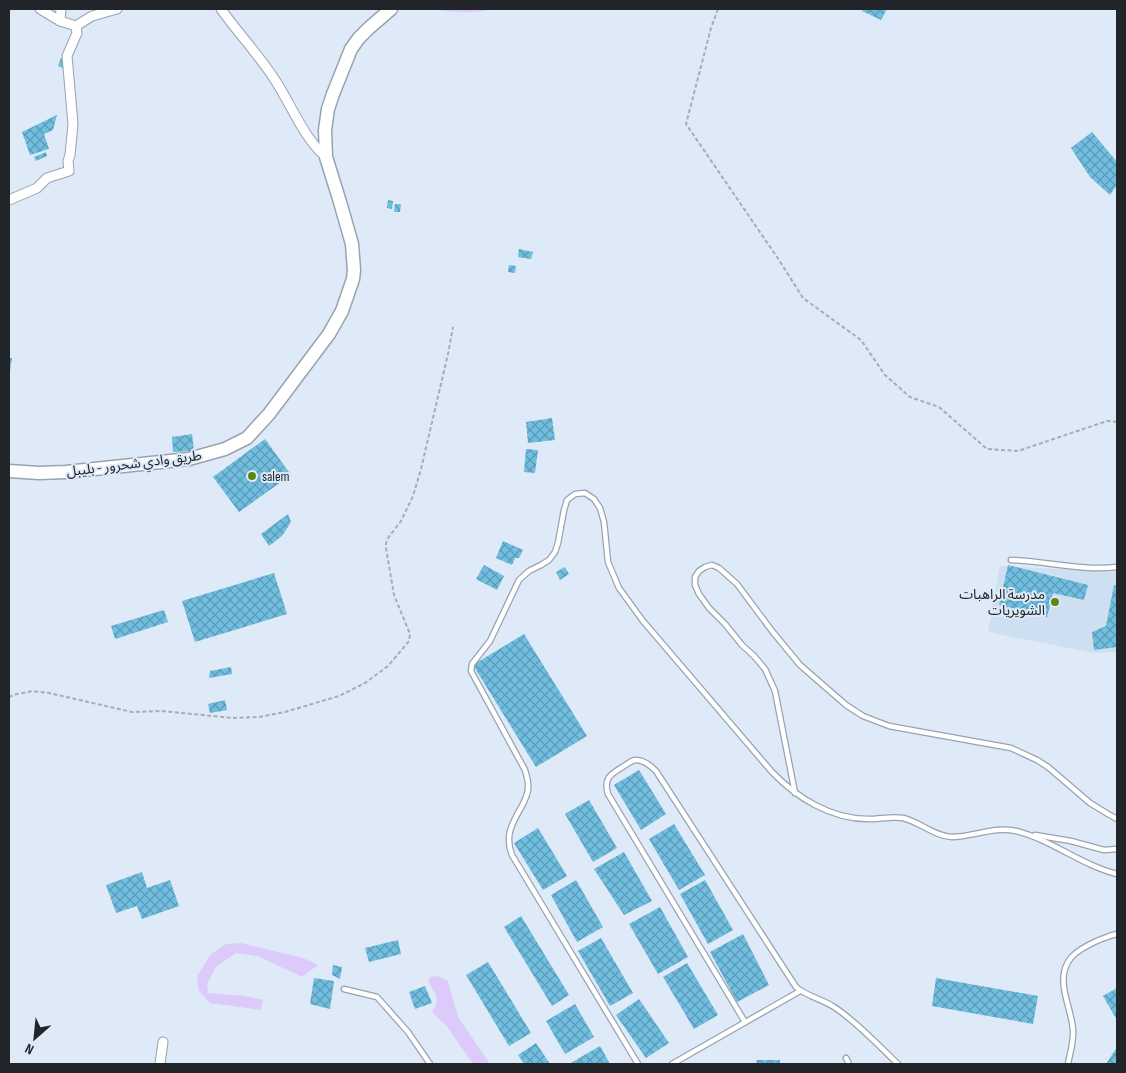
<svg xmlns="http://www.w3.org/2000/svg" width="1126" height="1073" font-family="'Sofia Sans Condensed','Noto Sans Arabic',sans-serif">
<defs>
<pattern id="building-cross-hatch" width="8" height="8" patternUnits="userSpaceOnUse" patternTransform="scale(1.25)"><rect width="8" height="8" fill="#70bee0"/><path d="M0 0l8 8M0 8l8-8" fill="none" stroke="#5c9ab6"/></pattern>
</defs>
<rect width="100%" height="100%" fill="#deeaf7"/>
<path fill="#cedff2" d="M1000,566L1111,572L1117,571V652L1095,653L988,632Z"/>
<g fill="#dccbfa">
<path d="M434,9H491C476,14 449,12 434,9Z"/>
<path d="M241,943L303,958L318,965L302,977L258,956L236,953L216,967L207,984L208,993L245,996L263,1000L261,1010L210,1003L199,991L197,976L211,954L226,944Z"/>
<path d="M438,976L448,981L458,1017L490,1064H473L446,1025L432,1012C442,998 434,993 428,981L430,977Z"/>
</g>
<g fill="url(#building-cross-hatch)">
<path d="M863,9H887L881,20L862,11Z"/>
<path d="M61,58L64,59L65,69L58,66Z"/>
<path d="M57,115L53,130L44,134L49,149L30,155L22,132Z"/>
<path d="M1092,132L1117,162V185L1110,195L1090,177L1071,148Z"/>
<path d="M46,152L47,156L36,161L34,157Z"/>
<path d="M388,200L393,201L392,209L387,208Z"/>
<path d="M395,204H401L400,212H394Z"/>
<path d="M519,249L533,252L531,259L518,257Z"/>
<path d="M509,265L516,266L515,273L508,272Z"/>
<path d="M9,358H12L10,371H9Z"/>
<path d="M552,418L555,440L528,443L526,422Z"/>
<path d="M192,434L194,451L173,452L172,437Z"/>
<path d="M265,439L291,475L239,512L213,477Z"/>
<path d="M526,449L538,450L535,473L524,472Z"/>
<path d="M288,514L291,522L282,536L269,546L261,534Z"/>
<path d="M503,541L523,550L519,558H515L512,565L496,558Z"/>
<path d="M484,565L504,576L497,590L476,579Z"/>
<path d="M1008,565L1088,585L1084,600L1053,593L1047,617L999,605Z"/>
<path d="M565,567L569,574L560,580L556,572Z"/>
<path d="M274,573L287,614L195,642L182,601Z"/>
<path d="M1114,585L1117,586V647L1094,650L1092,632L1106,626Z"/>
<path d="M164,610L168,622L115,639L111,626Z"/>
<path d="M524,634L587,736L536,767L473,665Z"/>
<path d="M231,667L232,674L209,678L210,671Z"/>
<path d="M225,700L227,710L210,713L208,704Z"/>
<path d="M639,770L666,814L641,830L614,785Z"/>
<path d="M589,800L617,848L593,862L565,814Z"/>
<path d="M674,824L705,875L679,890L649,839Z"/>
<path d="M538,828L567,876L543,890L514,843Z"/>
<path d="M624,852L652,901L624,915L594,869Z"/>
<path d="M142,872L147,888L170,880L179,906L142,919L137,906L116,913L106,885Z"/>
<path d="M576,880L603,927L577,942L551,895Z"/>
<path d="M705,880L733,930L708,944L680,894Z"/>
<path d="M660,907L688,957L658,974L629,924Z"/>
<path d="M521,916L569,995L552,1006L504,927Z"/>
<path d="M743,934L769,985L737,1002L710,952Z"/>
<path d="M601,938L633,993L610,1006L578,951Z"/>
<path d="M398,940L401,954L369,962L365,948Z"/>
<path d="M488,962L531,1033L509,1046L466,975Z"/>
<path d="M687,963L718,1015L694,1029L663,977Z"/>
<path d="M333,965L342,967L340,979L332,975Z"/>
<path d="M314,978L334,981L330,1009L310,1004Z"/>
<path d="M936,978L1038,996L1033,1024L932,1006Z"/>
<path d="M425,986L432,1003L415,1009L409,992Z"/>
<path d="M1117,988V1020L1103,996Z"/>
<path d="M639,999L669,1043L646,1058L616,1015Z"/>
<path d="M575,1004L594,1037L565,1054L546,1021Z"/>
<path d="M536,1043L550,1064H524L518,1055Z"/>
<path d="M600,1046L610,1064H569Z"/>
<path d="M1117,1047V1064H1106Z"/>
<path d="M756,1060H780V1064H757Z"/>
</g>
<g fill="none" stroke-linecap="round" stroke-linejoin="round">
<g stroke="#98a3af" stroke-width="7">
<g id="lane">
<path d="M1011,560C1046,561 1082,571 1117,567"/>
<path d="M795,793L775,691L765,669L754,656L742,645L725,624L709,608L699,594L695,585V577L699,571L705,567L712,565L719,568L737,584L772,631L800,665L846,705L863,716L889,726L1011,748L1037,760L1048,767L1090,803L1108,814L1117,819"/>
<path d="M1035,835L1071,841L1104,850L1117,849"/>
<path d="M344,989L377,997L408,1032L430,1064"/>
<path d="M745,1022L608,794C603,778 611,774 624,766C627,764 631,761 635,760C643,759 651,766 656,771L796,987C806,996 822,999 834,1007C856,1021 879,1046 898,1064"/>
<path d="M846,1058L849,1064"/>
<path d="M638,1064L512,855C504,835 513,822 523,804C525,799 528,794 528,789C529,782 527,777 525,770L471,671L472,664L490,641L519,580L529,571L541,565L549,560L555,552L558,543L564,510L567,500L575,494L585,493L594,499L600,508L604,522L608,562L619,588L643,621L772,772C797,798 831,819 868,819C880,819 891,816 903,818C920,822 934,836 952,837C973,837 994,826 1016,831C1052,840 1081,865 1117,874"/>
<path d="M672,1064L800,991"/>
<path d="M1068,1064C1070,1053 1074,1041 1073,1030C1072,1016 1066,1002 1064,988C1060,960 1076,950 1099,940C1105,938 1111,935 1117,934"/>
</g>
</g>
<g stroke="#98a3af" stroke-width="11">
<g id="street">
<path d="M40,9L60,21"/>
<path d="M61,9L60,21L76,26L92,16L117,9"/>
<path d="M221,9C238,33 259,55 275,80C292,106 303,137 326,157"/>
<path d="M9,200L37,188L47,178L69,171L68,161L70,155L73,124L67,56L77,33L76,26"/>
<path d="M160,1064L163,1042"/>
</g>
</g>
<g stroke="#98a3af" stroke-width="15">
<path id="secondary" d="M9,471L39,473L66,472L189,459L225,449L247,438L269,414L329,334L342,311L353,279L354,270L352,244L340,202L326,157L325,130L328,109L333,94L351,49L359,38L369,28L391,9"/>
</g>
<g stroke="#a4adb8" stroke-width="2" stroke-dasharray="4 2.5" stroke-linecap="butt">
<path d="M718,9L711,28L686,124L779,260L803,298L861,340L885,375L910,397L939,407L987,449L1018,451L1107,421L1117,422"/>
<path d="M9,697L17,694L33,691L49,693L132,712L161,711L233,718L259,717L285,712L339,696L365,683L388,666L409,641L410,634L394,595L386,548V543L388,538L401,521L413,496L421,469L448,354L453,327"/>
</g>
<use href="#lane" stroke="#fff" stroke-width="4.5"/>
<use href="#street" stroke="#fff" stroke-width="9"/>
<use href="#secondary" stroke="#fff" stroke-width="12"/>
</g>
<g fill="#5d8711" stroke="#deeaf7" stroke-width="2">
<circle cx="252" cy="476" r="5"/>
<circle cx="1055" cy="602" r="5"/>
</g>
<g text-anchor="middle" stroke-width="4" stroke-linejoin="round" paint-order="stroke">
<g font-size="14" fill="#21252a" stroke="#deeaf7">
<text transform="translate(134 463) rotate(-7)" y="5">طريق وادي شحرور - بليبل</text>
</g>
<g font-size="14" fill="#21252a" stroke="#deeaf7" text-anchor="start">
<text x="262" y="481">salem</text>
<text x="1045" y="599" text-anchor="end">مدرسة الراهبات<tspan x="1045" dy="16">الشويريات</tspan></text>
</g>
</g>
<rect width="1126" height="1073" fill="none" stroke="#21252a" stroke-width="20"/>
<g transform="translate(35 1038) rotate(207)" stroke="#deeaf7" stroke-width="4" paint-order="stroke">
<path d="M0-4L9 19L0 12L-9 19Z" fill="#21252a"/>
<text y="-8" font-size="14" font-weight="bold" text-anchor="middle" fill="#21252a">N</text>
</g>
</svg>
